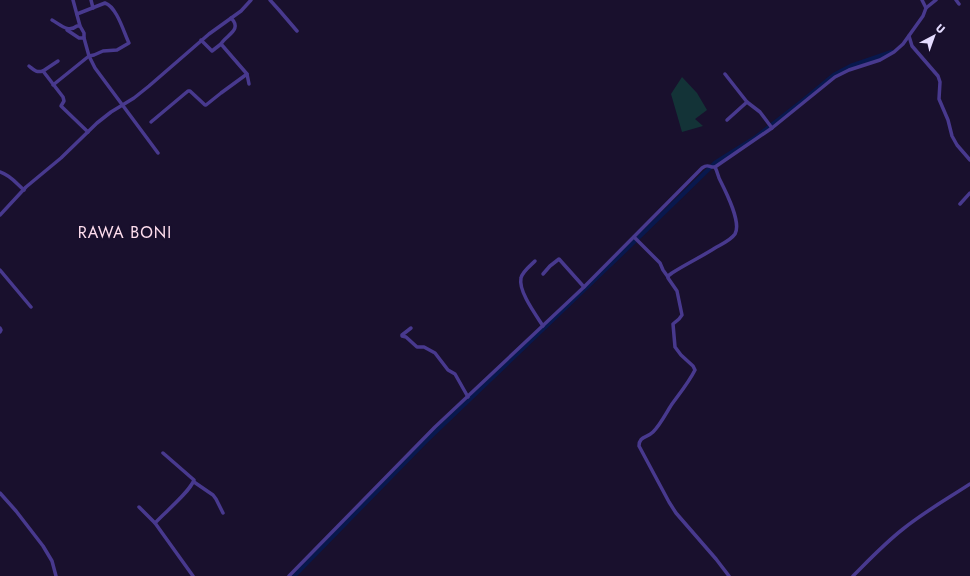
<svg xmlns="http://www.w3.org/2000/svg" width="970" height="576" font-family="Jost,sans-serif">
  <rect width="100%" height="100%" fill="#19102d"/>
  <!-- green -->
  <polygon fill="#133337" points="682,77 697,93 707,110 695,119 703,126 682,132 671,94"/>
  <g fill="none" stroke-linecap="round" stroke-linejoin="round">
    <!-- canal -->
    <polyline stroke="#08184d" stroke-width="4.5" points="294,576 425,442 638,238 715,163 755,138 804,100 834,75 851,66 892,52"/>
    <!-- minor -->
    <g stroke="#48398e" stroke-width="3.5">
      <polyline points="73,0 80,26 84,33 84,38 89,56 95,68 158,153"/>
      <polyline points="91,0 93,8"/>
      <polyline points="270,0 279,10 297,31"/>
      <polyline points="956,0 959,4"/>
      <polyline points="926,8 936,0"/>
      <path d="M231,18C243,30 226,35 221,44L247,74L249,84"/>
      <path d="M52,20C61,25 68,33 77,26H80"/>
      <polyline points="67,30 79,38 84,38"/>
      <polyline points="909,36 912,46 938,76 940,82 939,99 948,120 952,136 957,145 970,160"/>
      <polyline points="201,40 212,51 221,44"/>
      <path d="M29,66C34,70 36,73 43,71L63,97L64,101L61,106L88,132"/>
      <polyline points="43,71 58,61"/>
      <polyline points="725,74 747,102 760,112 772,128"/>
      <path d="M53,85L89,56L94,55L103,51L117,50L129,43C124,33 117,7 105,3L77,14"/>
      <polyline points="727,120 747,102"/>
      <polyline points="151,122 188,91 190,91 205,105 206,105 221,93 247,74"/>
      <path d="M715,167C717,171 718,175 719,178C725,190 742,222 735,234C731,240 722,244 715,248C701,257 686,264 672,273L668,276V278L677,291L682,315L679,319L673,324L675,347L681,355L693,366L695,370C689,382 680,393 672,404C666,413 661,424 653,432C647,438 639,436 639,446L669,502L676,513L716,559L729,576"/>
      <path d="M0,172C10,175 16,183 24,190"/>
      <polyline points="960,204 970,193"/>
      <polyline points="0,215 26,187 61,158 97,123 111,112 134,98 149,86 209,34 241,11 251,0"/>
      <polyline points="634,237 660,263 663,270 668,277"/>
      <path d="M535,261C530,266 522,272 521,278C518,291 536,315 543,326"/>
      <polyline points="0,270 31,307"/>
      <polyline points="543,274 550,266 559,259 584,287"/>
      <polyline points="0,328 1,330 0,332"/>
      <polyline points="411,328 402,335 402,336 406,337 417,347 424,347 435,353 448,370 455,374 468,397"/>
      <polyline points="194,482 213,495 216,499 223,513"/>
      <polyline points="0,493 16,511 43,546 52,561 56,576"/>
      <polyline points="139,507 155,523 193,576"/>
      <path d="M155,523C165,512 189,493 194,480L163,453"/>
      <path d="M289,576L435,427L584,287L702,168C709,163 709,168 715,167L772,128L835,77L849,70L880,60L894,52L903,44L923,16L926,8L922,0"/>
      <path d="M853,576C869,560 885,543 903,529C924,512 947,499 970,484"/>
    </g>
  </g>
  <g text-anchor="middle" stroke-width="4" stroke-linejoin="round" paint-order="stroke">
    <!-- quarter labels -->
    <g font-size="16" letter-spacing="1" fill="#ffdeee" stroke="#19102d">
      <text x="125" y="238">RAWA BONI</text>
    </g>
  </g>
  <!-- north arrow -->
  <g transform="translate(934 36) rotate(41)" stroke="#19102d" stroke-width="3" paint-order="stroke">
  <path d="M0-3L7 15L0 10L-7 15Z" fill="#e5dcff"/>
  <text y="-6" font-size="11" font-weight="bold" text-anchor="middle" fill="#e5dcff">U</text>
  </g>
</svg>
